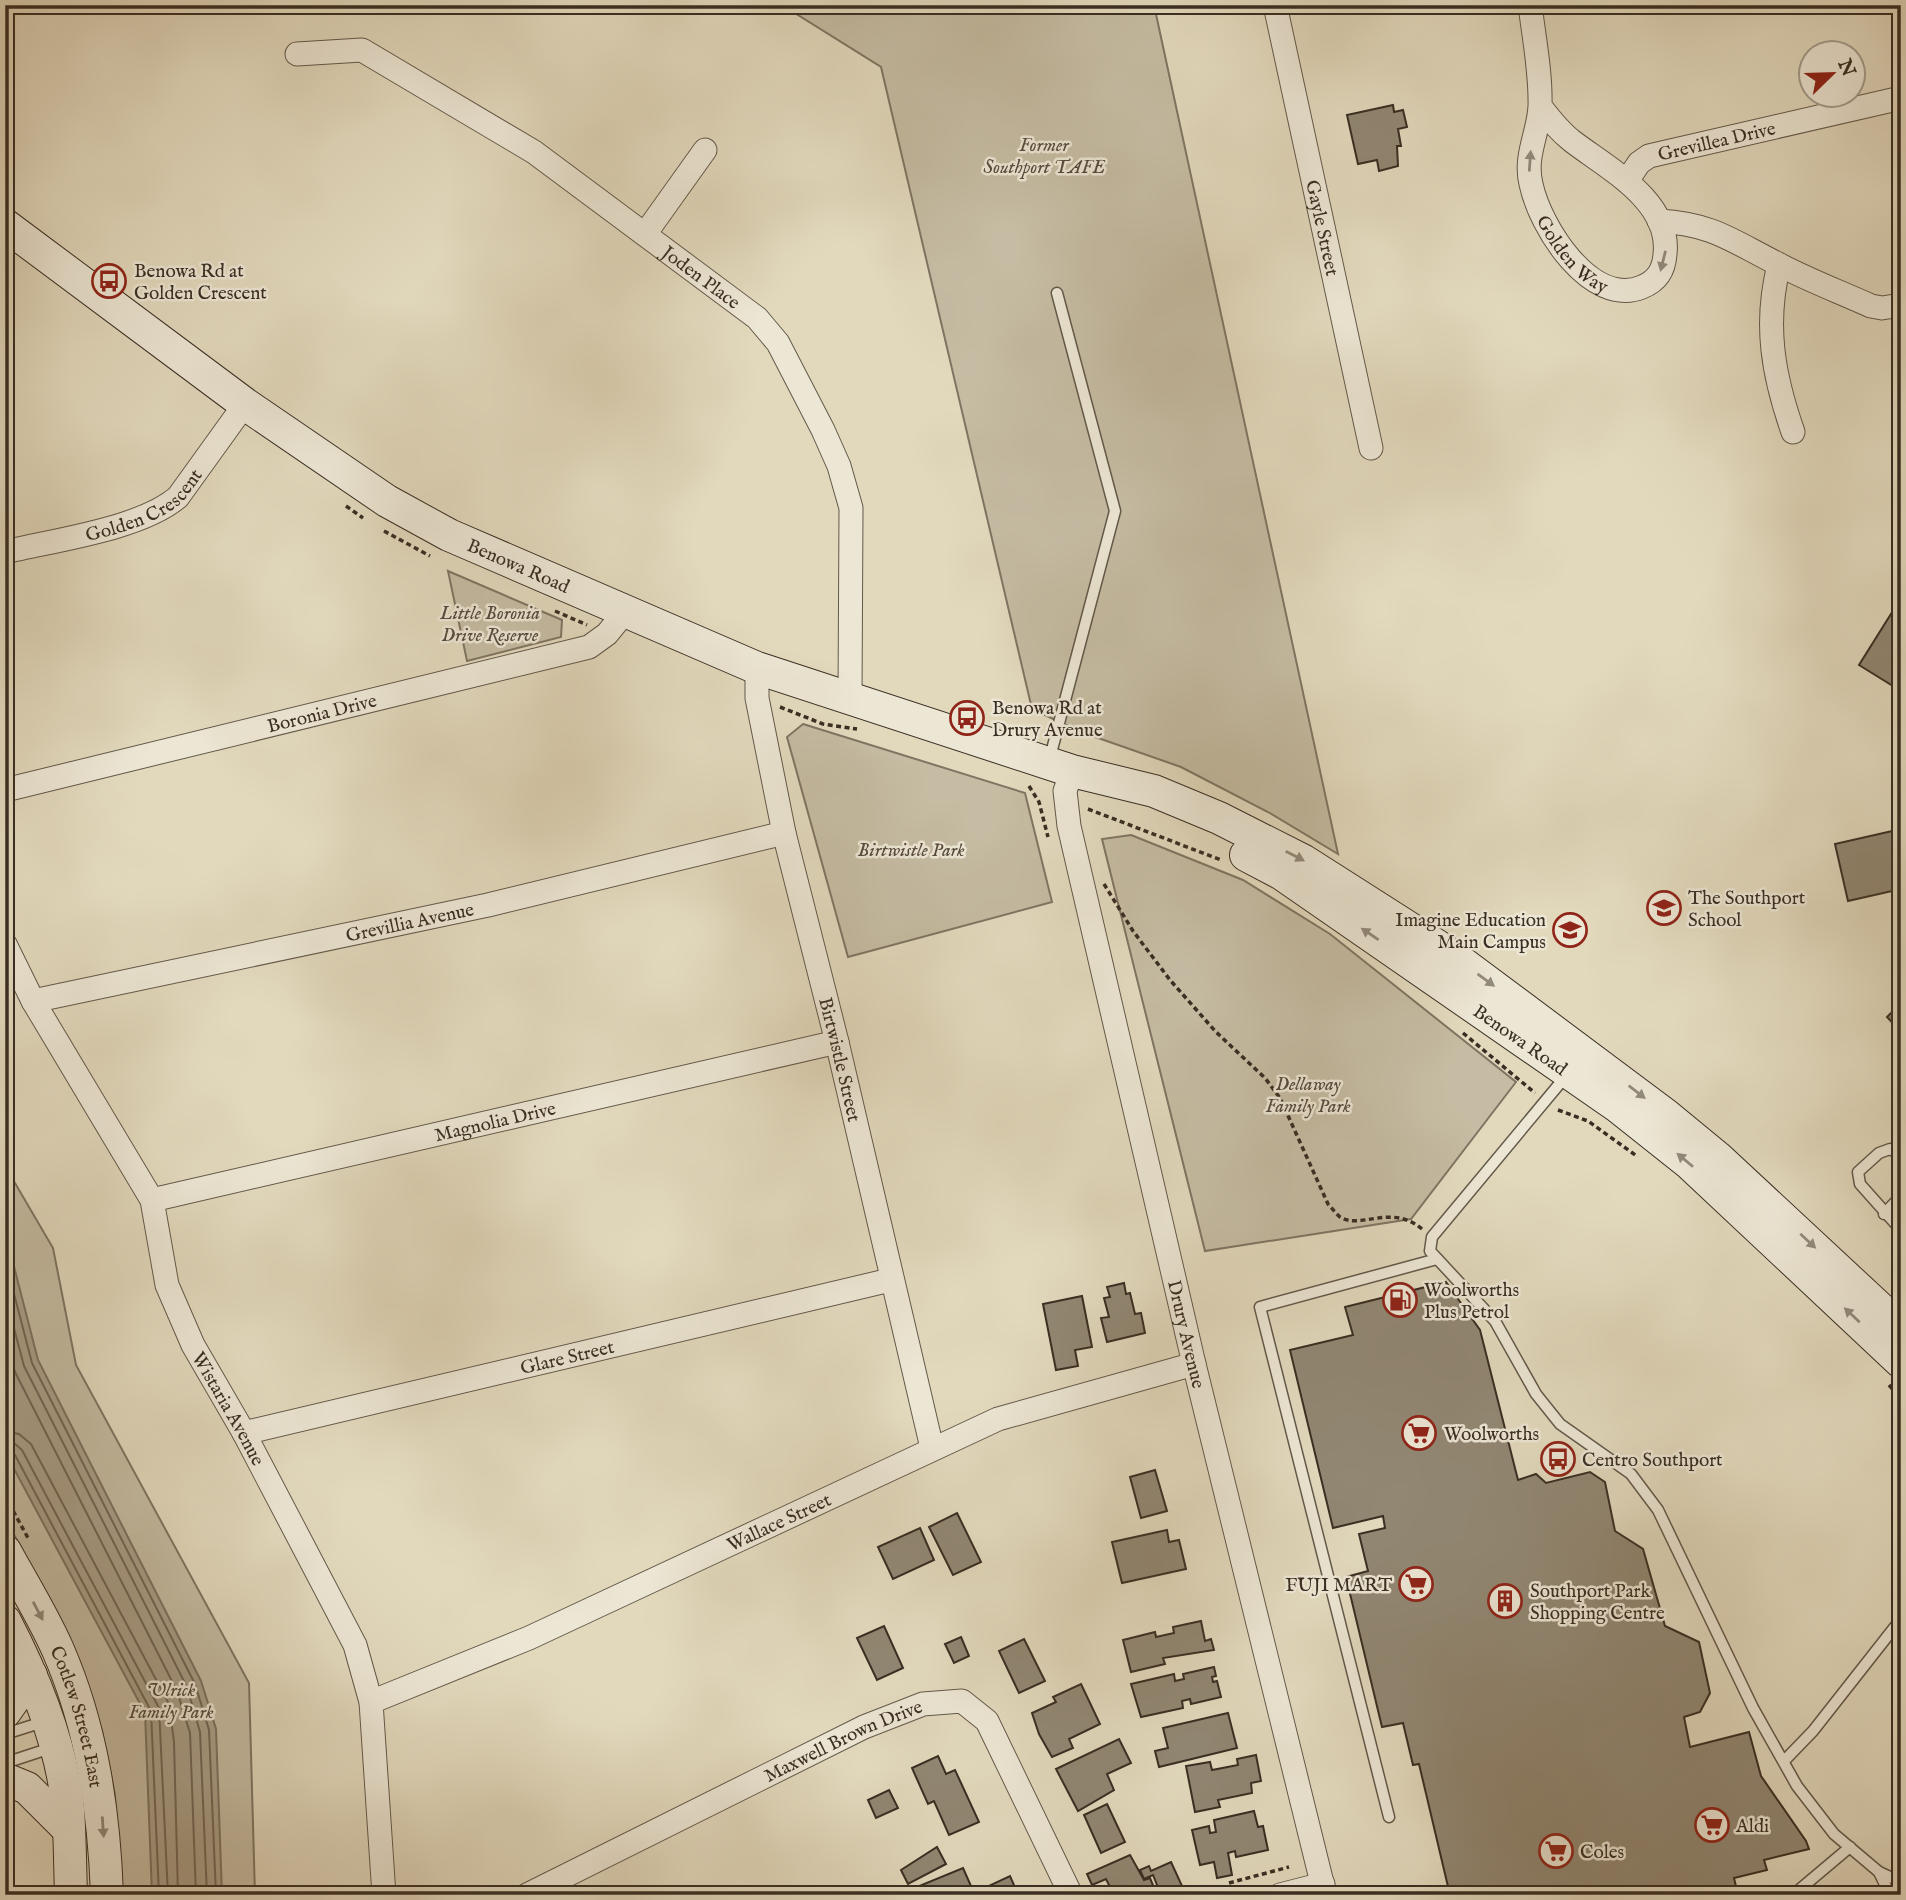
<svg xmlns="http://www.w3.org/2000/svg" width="1906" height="1900" font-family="'IM FELL English',serif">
  <rect width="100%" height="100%" fill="#e2d9bd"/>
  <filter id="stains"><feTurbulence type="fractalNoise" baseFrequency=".00286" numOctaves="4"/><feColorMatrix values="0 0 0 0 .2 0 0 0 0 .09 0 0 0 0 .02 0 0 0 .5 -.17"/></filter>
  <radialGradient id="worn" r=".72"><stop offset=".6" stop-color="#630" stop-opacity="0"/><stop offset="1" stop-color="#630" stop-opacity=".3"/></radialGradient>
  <!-- green -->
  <g fill="#c5bca3" stroke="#7f7563" stroke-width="2">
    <polygon points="782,5 1154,5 1338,854 1268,812 1181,767 1081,732 1032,709 881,67"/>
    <polygon points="448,571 562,620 561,637 467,661"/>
    <polygon points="803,724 1025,793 1052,902 848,957 787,737"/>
    <polygon points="1131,835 1243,880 1330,934 1516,1082 1411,1219 1205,1251 1102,839"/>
    <polygon points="5,1166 53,1248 76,1365 249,1683 255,1895 120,1895 115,1795 102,1731 76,1656 58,1616 5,1518"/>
  </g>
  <!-- water -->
  <polygon fill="#a99f89" stroke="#7c7260" stroke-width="2" points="5,1242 10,1251 38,1360 201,1681 216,1729 222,1895 152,1895 145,1713 5,1452"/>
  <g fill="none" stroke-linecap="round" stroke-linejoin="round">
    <!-- shore -->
    <g stroke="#716656" stroke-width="2">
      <polyline points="5,1259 32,1363 195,1684 209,1730 216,1895"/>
      <polyline points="5,1294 24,1366 187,1687 200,1732 207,1895"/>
      <polyline points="5,1336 15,1372 177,1691 190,1733 196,1895"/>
      <polyline points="5,1431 19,1434 31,1444 169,1704 174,1742 178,1895"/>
      <polyline points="5,1441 14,1443 22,1450 159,1708 168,1895"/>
      <polyline points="5,1450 15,1455 151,1711 159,1895"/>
    </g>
  </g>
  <!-- building -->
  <g fill="#918773" stroke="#392e23" stroke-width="2">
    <polygon points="1393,105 1394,112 1403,110 1407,127 1398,129 1401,146 1397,146 1398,166 1379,171 1377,160 1358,164 1347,115"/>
    <polygon points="1901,598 1901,691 1859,665"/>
    <polygon points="1901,829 1901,889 1848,901 1835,844"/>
    <polygon points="1901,1003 1901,1032 1887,1017"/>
    <polygon points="1446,1282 1480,1330 1518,1480 1536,1474 1546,1483 1590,1472 1605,1482 1615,1531 1643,1549 1665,1626 1699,1642 1710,1693 1700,1712 1684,1717 1690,1747 1749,1732 1761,1776 1806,1841 1809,1849 1764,1860 1767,1870 1734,1878 1738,1895 1450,1895 1419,1764 1413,1765 1403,1723 1382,1727 1346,1577 1368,1571 1359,1534 1385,1528 1383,1516 1333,1528 1290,1350 1353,1335 1345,1307"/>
    <polygon points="1124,1283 1126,1294 1130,1293 1135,1314 1141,1313 1145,1333 1107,1342 1101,1318 1109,1317 1104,1298 1110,1297 1107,1287"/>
    <polygon points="1082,1296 1092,1347 1075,1350 1078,1366 1056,1370 1043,1304"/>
    <polygon points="1155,1470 1167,1511 1141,1518 1130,1477"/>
    <polygon points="957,1513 981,1562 953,1575 929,1527"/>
    <polygon points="920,1528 934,1560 893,1579 878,1547"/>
    <polygon points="1167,1530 1169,1542 1179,1540 1186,1569 1122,1583 1112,1542"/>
    <polygon points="1201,1621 1205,1641 1211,1639 1214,1650 1163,1658 1165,1664 1131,1672 1123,1640 1155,1632 1156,1637 1174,1633 1173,1627"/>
    <polygon points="884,1626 903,1668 877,1680 857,1638"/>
    <polygon points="961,1637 969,1656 954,1663 945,1644"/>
    <polygon points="1024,1639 1045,1681 1019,1693 999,1651"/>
    <polygon points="1214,1667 1216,1676 1212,1677 1213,1682 1217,1681 1221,1697 1191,1704 1190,1699 1182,1701 1183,1708 1141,1717 1131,1684 1174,1674 1175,1681 1184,1679 1183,1674"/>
    <polygon points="1081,1684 1100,1724 1069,1739 1073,1748 1052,1757 1039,1734 1032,1713 1056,1702 1053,1697"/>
    <polygon points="1228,1713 1237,1748 1159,1767 1155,1751 1168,1748 1163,1728"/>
    <polygon points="1119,1739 1131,1763 1107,1774 1114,1790 1078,1811 1056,1769"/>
    <polygon points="1256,1755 1261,1781 1251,1783 1252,1793 1218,1800 1220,1807 1195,1812 1186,1766 1210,1762 1212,1770 1238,1765 1237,1759"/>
    <polygon points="938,1756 946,1774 955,1770 979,1822 949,1835 934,1801 928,1804 912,1768"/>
    <polygon points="889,1790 898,1808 876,1818 868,1800"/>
    <polygon points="1107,1804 1125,1842 1101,1853 1084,1815"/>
    <polygon points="1254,1811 1258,1827 1263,1826 1268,1850 1236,1857 1235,1851 1228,1853 1232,1875 1217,1878 1214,1862 1200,1865 1192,1830 1209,1826 1210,1833 1216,1832 1214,1820"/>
    <polygon points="937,1847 946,1864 908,1884 901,1870"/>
    <polygon points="1130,1855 1144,1880 1150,1878 1157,1895 1114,1895 1106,1879 1092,1885 1087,1874"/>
    <polygon points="1171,1862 1182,1886 1161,1895 1153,1875 1144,1879 1140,1870 1149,1866 1151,1871"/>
    <polygon points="963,1868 974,1893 1010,1876 1017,1892 1012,1895 908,1895 907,1891"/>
  </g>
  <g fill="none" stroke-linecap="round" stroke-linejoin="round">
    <!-- lane casing -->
    <g stroke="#63594a" stroke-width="13">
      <g id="lane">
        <polyline points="1049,761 1115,511 1057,293"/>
        <polyline points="1566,1076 1432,1237 1430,1251 1495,1321 1536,1394 1560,1424 1631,1474 1658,1510 1753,1708 1797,1786 1834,1834 1879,1872 1901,1882"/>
        <polyline points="1901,1155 1890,1149 1879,1153 1858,1172 1860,1184 1901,1230"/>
        <polyline points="1884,1214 1901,1196"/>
        <polyline points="5,1734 46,1721"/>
        <polyline points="1784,1761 1813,1731 1901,1619"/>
        <polyline points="5,1763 54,1747"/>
        <polyline points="1389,1817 1260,1307 1437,1259"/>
        <polyline points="1879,1872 1890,1895"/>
        <polyline points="1793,1895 1850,1847"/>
      </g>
    </g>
    <!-- street casing -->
    <g stroke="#63594a" stroke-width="25">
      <g id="street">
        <path id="s1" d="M1275,5L1371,448"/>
        <path id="s2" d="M1530,5C1534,38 1541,73 1540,106C1539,132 1524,156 1531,184C1540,227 1591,308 1642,287C1657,281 1664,270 1665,254C1671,201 1607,168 1572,141C1559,131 1550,119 1540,106"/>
        <path id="s3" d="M297,54L362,50L534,152L757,318L778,343L823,430L839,466L851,508L850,699"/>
        <path id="s4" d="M1627,181L1639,163L1649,156L1901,98"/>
        <path d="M1659,221C1713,224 1732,241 1778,264C1808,280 1840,292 1871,306L1882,308L1901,305"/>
        <polyline points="645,234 705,150"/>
        <path d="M1779,265C1764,324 1773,375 1793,432"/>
        <path id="s5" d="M5,552C54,540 141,529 178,497L245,404"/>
        <path id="s6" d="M757,668V698L784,833L837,1042L932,1448"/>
        <path id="s7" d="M1072,771L1065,791L1069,826L1194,1364L1325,1895"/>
        <path id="s8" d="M5,790L589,647L607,634L625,612"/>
        <path id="s9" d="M5,944L33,1001L152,1200L167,1285L193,1345L244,1433L355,1645L371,1702L384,1895"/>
        <path id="s10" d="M33,1001L488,905L784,833"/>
        <path id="s11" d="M152,1200L837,1042"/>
        <path id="s12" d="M244,1433L890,1280"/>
        <path id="s13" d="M371,1702L529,1638L998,1419L1194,1364"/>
        <path id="s14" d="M527,1895L864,1727L923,1704L962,1701L987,1721L1071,1895"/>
        <polyline points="1280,1895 1323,1884"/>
      </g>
    </g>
    <!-- secondary casing -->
    <g stroke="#392e23" stroke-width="34">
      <g id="secondary">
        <path id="s15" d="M5,225L245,404L387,501L449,535L757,668L1072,771L1154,791L1219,818L1304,861L1453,956L1666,1115L1717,1157L1901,1328"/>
        <path id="s16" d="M1246,855L1282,874L1617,1106L1690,1164L1901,1362"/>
        <path id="s17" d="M5,1551C23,1584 43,1616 58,1650C92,1728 104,1811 107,1895"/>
        <path d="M5,1621C34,1677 62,1746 68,1809C70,1837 70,1866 71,1895"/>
        <polyline points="5,1712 31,1675"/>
        <polyline points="5,1779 27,1788 68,1829"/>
      </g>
    </g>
    <!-- path -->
    <g stroke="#392e23" stroke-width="3.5" stroke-dasharray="5 3.5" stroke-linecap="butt">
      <polyline points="346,506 363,518"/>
      <polyline points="384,531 430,556"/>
      <polyline points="555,611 587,625"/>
      <polyline points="780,707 823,724 857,729"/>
      <polyline points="1029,786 1039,802 1048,837"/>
      <polyline points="1088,809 1221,860"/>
      <path d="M1104,884L1133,931L1170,980L1216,1032L1265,1078L1280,1098L1328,1204C1332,1208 1336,1214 1340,1217C1361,1230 1391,1203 1422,1229"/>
      <polyline points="1463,1033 1535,1093"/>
      <polyline points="1558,1110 1588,1121 1638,1157"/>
      <polyline points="1889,1385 1901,1399"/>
      <polyline points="5,1496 28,1538"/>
      <polyline points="1229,1883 1289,1867"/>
    </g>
    <!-- lane -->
    <use href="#lane" stroke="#ece6d4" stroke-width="10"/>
    <!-- street -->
    <use href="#street" stroke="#ece6d4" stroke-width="23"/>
    <!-- secondary -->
    <use href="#secondary" stroke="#ece6d4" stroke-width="32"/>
  </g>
  <!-- one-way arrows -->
  <defs><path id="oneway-solid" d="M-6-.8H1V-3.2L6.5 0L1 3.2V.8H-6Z" transform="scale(1.75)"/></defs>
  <g fill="#928a7c">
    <use href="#oneway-solid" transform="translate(1530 161) rotate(-86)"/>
    <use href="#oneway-solid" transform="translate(1663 261) rotate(104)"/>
    <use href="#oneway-solid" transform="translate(1295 856) rotate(27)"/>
    <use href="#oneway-solid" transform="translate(1370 934) rotate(-146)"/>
    <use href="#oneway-solid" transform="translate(1486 980) rotate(36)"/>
    <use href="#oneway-solid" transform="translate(1637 1092) rotate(38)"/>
    <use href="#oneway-solid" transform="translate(1685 1160) rotate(-140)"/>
    <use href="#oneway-solid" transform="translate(1808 1241) rotate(43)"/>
    <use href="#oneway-solid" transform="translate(1852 1315) rotate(-137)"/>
    <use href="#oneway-solid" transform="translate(38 1611) rotate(62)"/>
    <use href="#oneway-solid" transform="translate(103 1827) rotate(86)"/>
  </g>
  <!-- icons -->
  <defs>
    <g id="bus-ring" transform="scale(1.75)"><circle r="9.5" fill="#ece6d4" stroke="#8f2418" stroke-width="1.5"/><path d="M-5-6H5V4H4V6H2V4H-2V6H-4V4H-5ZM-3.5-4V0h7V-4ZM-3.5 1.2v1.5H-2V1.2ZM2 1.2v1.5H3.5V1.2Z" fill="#8f2418"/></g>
    <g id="school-ring" transform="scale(1.75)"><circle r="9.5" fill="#ece6d4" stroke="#8f2418" stroke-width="1.5"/><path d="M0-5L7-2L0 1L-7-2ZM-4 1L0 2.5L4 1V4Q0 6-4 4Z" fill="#8f2418"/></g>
    <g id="fuel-ring" transform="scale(1.75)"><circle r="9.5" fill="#ece6d4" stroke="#8f2418" stroke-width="1.5"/><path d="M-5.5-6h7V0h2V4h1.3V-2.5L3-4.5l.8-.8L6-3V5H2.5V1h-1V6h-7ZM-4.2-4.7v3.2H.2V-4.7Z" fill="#8f2418"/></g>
    <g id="supermarket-ring" transform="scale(1.75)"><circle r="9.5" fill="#ece6d4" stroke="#8f2418" stroke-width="1.5"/><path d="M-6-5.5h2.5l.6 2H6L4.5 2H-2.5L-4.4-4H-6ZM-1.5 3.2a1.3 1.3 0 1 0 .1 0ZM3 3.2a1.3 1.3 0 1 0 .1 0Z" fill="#8f2418"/></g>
    <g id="building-ring" transform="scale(1.75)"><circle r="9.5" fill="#ece6d4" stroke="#8f2418" stroke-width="1.5"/><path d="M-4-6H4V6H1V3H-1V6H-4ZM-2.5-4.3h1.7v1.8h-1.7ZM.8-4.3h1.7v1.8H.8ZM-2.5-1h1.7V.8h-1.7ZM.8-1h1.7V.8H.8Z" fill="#8f2418"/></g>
  </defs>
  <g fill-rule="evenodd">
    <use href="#bus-ring" x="109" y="281"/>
    <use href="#bus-ring" x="967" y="718"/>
    <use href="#school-ring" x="1664" y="908"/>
    <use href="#school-ring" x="1570" y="930"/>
    <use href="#fuel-ring" x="1400" y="1300"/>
    <use href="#supermarket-ring" x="1419" y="1433"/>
    <use href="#bus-ring" x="1558" y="1459"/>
    <use href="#supermarket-ring" x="1416" y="1584"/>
    <use href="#building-ring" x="1505" y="1601"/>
    <use href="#supermarket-ring" x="1712" y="1825"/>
    <use href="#supermarket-ring" x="1556" y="1851"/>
  </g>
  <g text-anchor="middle" stroke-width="5" stroke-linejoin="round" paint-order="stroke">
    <!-- street labels -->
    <g font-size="19" fill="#392e23" stroke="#ece6d4">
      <text dy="7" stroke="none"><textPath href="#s4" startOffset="103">Grevillea Drive</textPath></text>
      <text dy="7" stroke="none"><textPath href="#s1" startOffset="228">Gayle Street</textPath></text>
      <text dy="7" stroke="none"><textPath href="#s2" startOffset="264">Golden Way</textPath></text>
      <text dy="7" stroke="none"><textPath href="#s3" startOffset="474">Joden Place</textPath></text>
      <text dy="7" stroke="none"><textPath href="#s5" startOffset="149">Golden Crescent</textPath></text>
      <text dy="7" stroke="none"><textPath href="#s15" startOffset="618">Benowa Road</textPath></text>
      <text dy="7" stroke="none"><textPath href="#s8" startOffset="326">Boronia Drive</textPath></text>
      <text dy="7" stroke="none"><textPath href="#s10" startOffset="385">Grevillia Avenue</textPath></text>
      <text dy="7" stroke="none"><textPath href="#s16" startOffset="331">Benowa Road</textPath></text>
      <text dy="7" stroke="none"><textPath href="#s6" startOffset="401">Birtwistle Street</textPath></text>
      <text dy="7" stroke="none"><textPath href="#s11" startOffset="352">Magnolia Drive</textPath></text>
      <text dy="7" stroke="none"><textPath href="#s7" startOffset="578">Drury Avenue</textPath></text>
      <text dy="7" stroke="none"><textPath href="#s12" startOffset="332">Glare Street</textPath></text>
      <text dy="7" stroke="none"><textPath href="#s9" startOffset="520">Wistaria Avenue</textPath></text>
      <text dy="7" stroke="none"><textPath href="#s13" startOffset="446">Wallace Street</textPath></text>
      <text dy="7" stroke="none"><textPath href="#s17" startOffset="182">Cotlew Street East</textPath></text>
      <text dy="7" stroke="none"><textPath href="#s14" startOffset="352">Maxwell Brown Drive</textPath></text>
    </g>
    <!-- park labels -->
    <g font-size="19" font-style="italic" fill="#554a3d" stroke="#ece6d4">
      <text x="1044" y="151">Former<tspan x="1044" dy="22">Southport TAFE</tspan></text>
      <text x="490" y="619">Little Boronia<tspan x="490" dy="22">Drive Reserve</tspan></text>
      <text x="911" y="856">Birtwistle Park</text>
      <text x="1308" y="1090">Dellaway<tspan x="1308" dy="22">Family Park</tspan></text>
      <text x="171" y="1696">Ulrick<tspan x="171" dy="22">Family Park</tspan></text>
    </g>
    <!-- poi labels -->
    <g font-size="19" fill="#392e23" stroke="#ece6d4" text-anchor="start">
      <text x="134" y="277">Benowa Rd at<tspan x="134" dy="22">Golden Crescent</tspan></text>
      <text x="992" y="714">Benowa Rd at<tspan x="992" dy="22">Drury Avenue</tspan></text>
      <text x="1688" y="904">The Southport<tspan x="1688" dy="22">School</tspan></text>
      <text x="1546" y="926" text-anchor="end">Imagine Education<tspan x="1546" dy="22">Main Campus</tspan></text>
      <text x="1424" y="1296">Woolworths<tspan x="1424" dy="22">Plus Petrol</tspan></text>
      <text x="1444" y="1440">Woolworths</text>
      <text x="1582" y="1466">Centro Southport</text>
      <text x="1392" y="1591" text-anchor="end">FUJI MART</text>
      <text x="1530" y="1597">Southport Park<tspan x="1530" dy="22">Shopping Centre</tspan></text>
      <text x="1736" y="1832">Aldi</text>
      <text x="1580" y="1858">Coles</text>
    </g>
  </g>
  <!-- margin -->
  <rect width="1906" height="1900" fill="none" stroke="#e2d9bd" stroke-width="28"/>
  <rect x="7" y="7" width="1892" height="1886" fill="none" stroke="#392e23" stroke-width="3.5"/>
  <rect x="14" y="14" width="1878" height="1872" fill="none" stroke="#392e23" stroke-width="2"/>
  <!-- north arrow -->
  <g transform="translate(1832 74) rotate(67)"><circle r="33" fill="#ece6d4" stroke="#a49c8d" stroke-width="2"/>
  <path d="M0-5L12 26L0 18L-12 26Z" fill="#8f2418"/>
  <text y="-10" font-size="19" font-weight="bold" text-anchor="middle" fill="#392e23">N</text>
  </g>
  <rect width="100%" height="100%" filter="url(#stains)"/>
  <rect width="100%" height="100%" fill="url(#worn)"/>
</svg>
